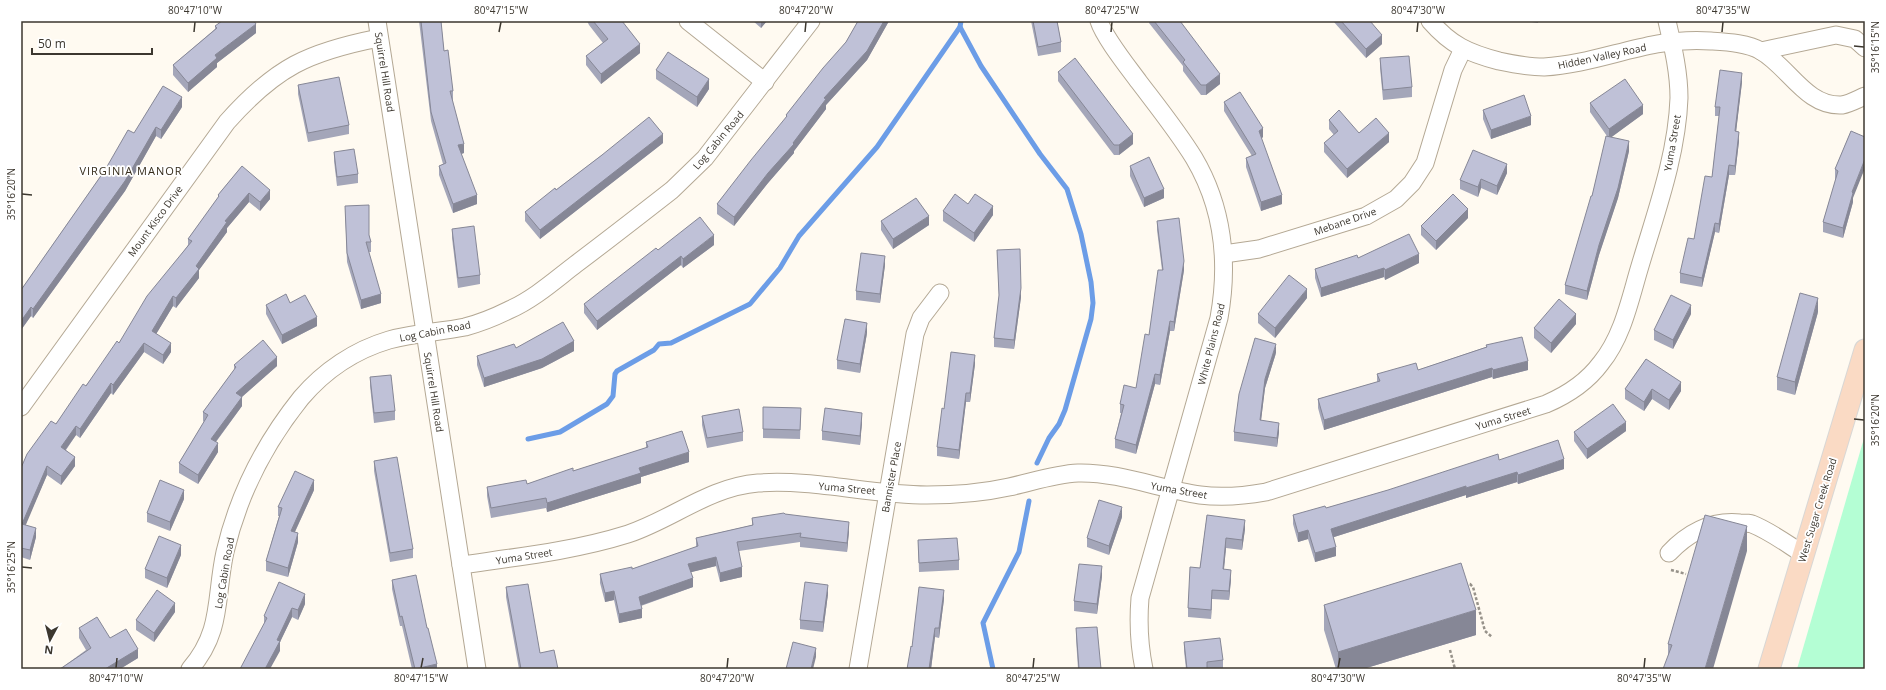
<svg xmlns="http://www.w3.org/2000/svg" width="1886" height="690" font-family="'Open Sans',sans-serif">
  <rect width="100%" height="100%" fill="#fffaf1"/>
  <!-- green -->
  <polygon fill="#b4fed4" points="1865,436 1865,669 1797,669 1862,445"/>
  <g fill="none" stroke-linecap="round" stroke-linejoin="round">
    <!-- stream -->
    <g stroke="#6c9de7" stroke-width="5">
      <polyline points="960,27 981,66 1040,154 1067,189 1081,234 1091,282 1093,303 1091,319 1065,410 1059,424 1049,438 1037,463"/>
      <polyline points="528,439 560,432 607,404 613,396 615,374 617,371 654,350 659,344 671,343 750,304 780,268 799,236 877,147 960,27 961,21"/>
      <polyline points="993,669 983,623 1019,552 1029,501"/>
    </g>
    <!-- minor casing -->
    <g stroke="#b4a894" stroke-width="19">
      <g id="minor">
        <polyline points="377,21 477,669"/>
        <polyline points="688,21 765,82"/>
        <path d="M1099,21C1104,37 1128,67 1139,82C1158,107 1178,132 1194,158C1223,207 1229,263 1219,318L1140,598C1138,623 1139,645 1144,669"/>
        <path d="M1430,21C1451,45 1468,53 1499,61C1513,64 1529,67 1544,67C1582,65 1619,51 1657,44C1674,41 1694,40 1711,41C1727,42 1748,43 1761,51C1789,67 1806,107 1842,105C1849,104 1858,99 1865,96"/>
        <polyline points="1761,51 1836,35 1855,39 1865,48"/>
        <polyline points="1224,254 1259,249 1366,216 1396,199 1412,183 1425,163 1453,70 1463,49"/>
        <path d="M21,407L227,122C276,67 308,52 379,38"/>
        <path d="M1669,553C1688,533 1711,520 1740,523C1744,523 1749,523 1752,524C1770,531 1787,544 1803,554"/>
        <path d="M461,565C517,557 574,551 628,534C673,519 709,487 758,483C815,479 871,495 927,495C955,495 982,493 1009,487C1032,482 1055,474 1078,473C1119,472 1160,489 1200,495C1223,498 1244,496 1266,492L1546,404C1567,395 1587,382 1601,363C1623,336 1630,299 1640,266C1656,212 1677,155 1679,98C1679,72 1673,47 1667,21"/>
        <path d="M190,669C223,631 215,597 225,552C238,496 265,443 301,398C324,371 355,350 389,340C414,333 440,332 465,327C480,323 495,317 509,310C534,299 555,280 576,264C608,240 640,215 672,190L705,158L811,21"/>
        <polyline points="858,669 915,334 921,318 940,293"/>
      </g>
    </g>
    <!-- major casing -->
    <g stroke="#d8d7d5" stroke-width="23">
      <polyline id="major" points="1769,669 1865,350"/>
    </g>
    <!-- path -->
    <g stroke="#97928a" stroke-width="2.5" stroke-dasharray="3 2" stroke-linecap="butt">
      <polyline points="1671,570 1686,574"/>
      <polyline points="1465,585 1470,584 1473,587 1485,631 1492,637"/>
      <polyline points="1450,650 1455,669"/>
    </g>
    <!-- minor -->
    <use href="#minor" stroke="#fff" stroke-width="17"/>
    <!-- major -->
    <use href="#major" stroke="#fadac4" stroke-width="21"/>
  </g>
  <!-- wall -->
  <g fill="#a4a6b9">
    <polygon points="419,21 441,21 444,51 453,91 453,100 452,100 464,153 461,154 477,204 453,213 439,175 439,166 443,164 431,121"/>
    <polygon points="587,21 622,21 640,53 601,84 586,65 586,56 603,43 589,25"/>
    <polygon points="753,21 767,21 761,28"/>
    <polygon points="858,21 889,21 867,60 826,105 826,109 794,151 794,153 768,183 734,226 717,214 717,204 786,118 786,115 846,42"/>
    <polygon points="1031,21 1057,21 1061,42 1061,52 1038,56"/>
    <polygon points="1149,21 1180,21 1220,84 1206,95 1201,95 1183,71 1183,66 1149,23"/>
    <polygon points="1333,21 1370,21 1382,44 1366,58"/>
    <polygon points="1525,21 1538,21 1538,23"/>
    <polygon points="215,26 256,33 217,63 217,67 188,92 173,75 173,65 215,29"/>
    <polygon points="1380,58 1412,87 1412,97 1383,100 1380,68"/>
    <polygon points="656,70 709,89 697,107 656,79"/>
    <polygon points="1058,72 1133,144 1119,155 1114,155 1058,81"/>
    <polygon points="1742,82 1736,131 1739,141 1735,175 1729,175 1719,233 1715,232 1702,287 1680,283 1680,273 1694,239 1712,177 1719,116 1715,116 1715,107"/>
    <polygon points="298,85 349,125 349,134 308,142 298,94"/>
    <polygon points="1224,102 1263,137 1261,139 1282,204 1261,211 1246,167 1246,158 1252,156 1224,111"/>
    <polygon points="1590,103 1643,114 1611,137 1629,151 1618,198 1599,255 1587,300 1565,294 1565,285 1592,196 1607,136 1590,112"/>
    <polygon points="182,107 161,139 156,136 125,191 33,318 31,316 21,330 21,290 105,170 134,133"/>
    <polygon points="1483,110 1531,125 1491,139 1483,119"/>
    <polygon points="1329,120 1359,133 1389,142 1347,178 1324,152 1324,143 1334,135 1329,129"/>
    <polygon points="1851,131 1853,202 1843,238 1823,232 1823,222 1836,179 1835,179 1835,169"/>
    <polygon points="663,143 540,239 525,221 525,212 556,190 602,155"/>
    <polygon points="334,152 358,174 358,183 337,186 334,161"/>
    <polygon points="242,166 270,199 260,211 249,202 227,228 227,232 199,270 199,278 176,308 173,306 156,334 171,352 163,364 144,352 113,395 111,393 80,438 76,435 66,450 75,466 61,485 47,475 25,525 36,537 30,560 21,557 21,468 119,343 188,245 188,239 218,198 218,195"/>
    <polygon points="1130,166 1164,198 1144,207 1130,176"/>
    <polygon points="1507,173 1497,195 1481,188 1478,197 1460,189 1460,180"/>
    <polygon points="968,204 993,215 974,242 943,221 943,211"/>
    <polygon points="345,206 369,235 371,242 371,252 369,252 381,303 361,309 347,262"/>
    <polygon points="1468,218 1436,250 1421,235 1421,226"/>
    <polygon points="881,221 929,225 893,249 881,230"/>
    <polygon points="1157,221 1184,270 1174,331 1170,331 1160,385 1155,384 1136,454 1115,448 1115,439 1121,413 1120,413 1120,404 1136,388 1149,335 1162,270 1157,230"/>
    <polygon points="452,229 480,275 480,284 458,288 452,238"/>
    <polygon points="714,245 683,268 681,265 597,330 584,313 584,304 658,250"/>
    <polygon points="997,250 1021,297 1014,349 994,347 994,338 999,297"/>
    <polygon points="1358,258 1419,263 1385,280 1384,277 1321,297 1315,278 1315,269"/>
    <polygon points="885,265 880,303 856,300 856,291"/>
    <polygon points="1307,298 1275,338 1258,323 1258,314"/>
    <polygon points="290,303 317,326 282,344 266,314 266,305"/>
    <polygon points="1818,312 1795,395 1777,390 1777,377"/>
    <polygon points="1691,314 1673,349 1654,340 1654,330"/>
    <polygon points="1576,324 1551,353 1534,338 1534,328"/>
    <polygon points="867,333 860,373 837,369 837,360"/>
    <polygon points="1486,345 1528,370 1493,379 1492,377 1324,430 1318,408 1318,399 1377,382 1377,374 1418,370 1486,347"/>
    <polygon points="516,348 574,351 542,368 484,387 477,365 477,356"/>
    <polygon points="1276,353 1265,388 1261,420 1279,432 1277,447 1234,441 1234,432"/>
    <polygon points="1646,359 1681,391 1669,410 1652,399 1644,411 1625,399 1625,389"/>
    <polygon points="975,364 970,402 966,402 959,459 937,456 937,447 944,409"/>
    <polygon points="234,365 277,366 242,397 242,406 216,442 218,452 198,484 179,473 179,463 204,422 203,421 203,412 234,370"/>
    <polygon points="370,377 395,411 395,420 374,423 370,386"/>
    <polygon points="763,407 801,408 800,439 763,438"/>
    <polygon points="702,416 743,432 743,441 707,448 702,425"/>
    <polygon points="862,422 860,445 822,440 822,431"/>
    <polygon points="1626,431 1587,459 1574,441 1574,432"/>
    <polygon points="646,442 689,462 641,477 641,483 547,512 546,508 491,518 487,496 487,487 527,484 573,471 646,448"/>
    <polygon points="1499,460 1564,469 1518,484 1517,482 1466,498 1466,495 1334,537 1336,556 1315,562 1308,539 1298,542 1293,524 1293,515 1326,508"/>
    <polygon points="374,461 413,549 413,558 390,562 374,471"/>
    <polygon points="314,490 295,532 298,542 288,577 266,571 266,561 279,516 278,516 278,507"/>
    <polygon points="184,499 170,531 147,522 147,513"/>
    <polygon points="785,514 849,531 847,552 800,547 800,542 739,551 742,577 720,582 716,566 691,572 693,587 641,606 642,618 619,623 614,600 605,602 600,583 600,574 632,569 696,547 696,538 752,525 752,518"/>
    <polygon points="1207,515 1245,529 1242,550 1226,548 1224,569 1231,579 1229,600 1212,599 1211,619 1188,617 1188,608 1200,568"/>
    <polygon points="1122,517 1109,555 1087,547 1087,538"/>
    <polygon points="918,540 959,560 959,570 919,572"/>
    <polygon points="1747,551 1668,657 1668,644"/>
    <polygon points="181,555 167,588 145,578 145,569"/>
    <polygon points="1102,576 1097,614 1074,611 1074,601"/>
    <polygon points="392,580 427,628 437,669 412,669 402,626 400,626 392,589"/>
    <polygon points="506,587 540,653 558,669 519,669 506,597"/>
    <polygon points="828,594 823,632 800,629 800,620"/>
    <polygon points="944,599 939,638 935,637 931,669 907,669 912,647"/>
    <polygon points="305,604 298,620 292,617 280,642 280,651 264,625 264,616"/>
    <polygon points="1324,605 1476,635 1363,669 1336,669 1324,630"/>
    <polygon points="175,612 154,642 136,630 136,620"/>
    <polygon points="79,628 110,638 138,658 120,669 60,669 86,650 79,638"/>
    <polygon points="1076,628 1101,669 1078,669 1076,638"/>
    <polygon points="1184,642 1223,660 1223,669 1186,669 1184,651"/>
  </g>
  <!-- shaded-wall -->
  <g fill="#868796">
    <polygon points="761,21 767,21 761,28"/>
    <polygon points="884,21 889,21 867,60 826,105 826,109 794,151 794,153 768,183 734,226 734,217 768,173 824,98"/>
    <polygon points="256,24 256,33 217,63 217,67 188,92 188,83 215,55"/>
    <polygon points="1382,35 1382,44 1366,58 1366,49"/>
    <polygon points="640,44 640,53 601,84 601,74"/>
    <polygon points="1742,73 1742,82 1735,141 1735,131"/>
    <polygon points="1220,74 1220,84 1206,95 1206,85"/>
    <polygon points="709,79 709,89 697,107 697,97"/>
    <polygon points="182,97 182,107 161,139 161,130"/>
    <polygon points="1643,105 1643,114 1609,139 1609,129"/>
    <polygon points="1531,116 1531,125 1491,139 1491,130"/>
    <polygon points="156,127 156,136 125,191 33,318 33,309"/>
    <polygon points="1263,128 1263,137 1259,140 1259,131"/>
    <polygon points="1739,132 1739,141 1735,175 1735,166"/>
    <polygon points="1389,133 1389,142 1347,178 1347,169"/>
    <polygon points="663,134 663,143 540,239 540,230"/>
    <polygon points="1133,134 1133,144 1119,155 1119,145"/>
    <polygon points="1629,141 1629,151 1618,198 1599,255 1587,300 1587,291 1599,245"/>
    <polygon points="464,144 464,153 458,155 458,145"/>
    <polygon points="1865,159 1865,168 1853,198 1853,202 1843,238 1843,228 1852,192"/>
    <polygon points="1507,164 1507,173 1497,195 1497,186"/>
    <polygon points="1729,165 1729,175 1719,233 1719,224"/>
    <polygon points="1481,179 1481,188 1478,197 1478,187"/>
    <polygon points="1164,189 1164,198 1144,207 1144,198"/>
    <polygon points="270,190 270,199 260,211 260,202"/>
    <polygon points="249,193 249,202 227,228 227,232 199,270 199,278 176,308 176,298 196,266 225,221"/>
    <polygon points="477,195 477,204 453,213 453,204"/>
    <polygon points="1282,195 1282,204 1261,211 1261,202"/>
    <polygon points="993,206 993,215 974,242 974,233"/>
    <polygon points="1468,209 1468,218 1436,250 1436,241"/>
    <polygon points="929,216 929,225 893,249 893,239"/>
    <polygon points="1715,223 1715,232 1702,287 1702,278"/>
    <polygon points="714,235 714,245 683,268 683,259"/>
    <polygon points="1419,254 1419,263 1385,280 1385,270"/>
    <polygon points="681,256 681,265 597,330 597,321"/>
    <polygon points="885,256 885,265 880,303 880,294"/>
    <polygon points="1184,261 1184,270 1174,331 1174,322"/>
    <polygon points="1384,268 1384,277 1321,297 1321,288"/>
    <polygon points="1021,288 1021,297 1014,349 1014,340"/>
    <polygon points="1307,289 1307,298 1275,338 1275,328"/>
    <polygon points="381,294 381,303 361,309 361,300"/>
    <polygon points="173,296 173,306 152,341 152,331"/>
    <polygon points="1818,298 1818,312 1795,395 1795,382"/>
    <polygon points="1691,305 1691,314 1673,349 1673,340"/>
    <polygon points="31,307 31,316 21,330 21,321"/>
    <polygon points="1576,314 1576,324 1551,353 1551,343"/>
    <polygon points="317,317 317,326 282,344 282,335"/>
    <polygon points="1170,321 1170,331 1160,385 1160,375"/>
    <polygon points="867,323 867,333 860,373 860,364"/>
    <polygon points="574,341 574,351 542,368 484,387 484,378"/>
    <polygon points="144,343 144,352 113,395 113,385"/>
    <polygon points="171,343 171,352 163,364 163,355"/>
    <polygon points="1276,344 1276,353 1265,388 1260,429 1260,420 1265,379"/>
    <polygon points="975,355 975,364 970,402 970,393"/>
    <polygon points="277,357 277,366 236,402 236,393"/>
    <polygon points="1528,361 1528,370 1493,379 1493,370"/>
    <polygon points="1492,368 1492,377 1324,430 1324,420"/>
    <polygon points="1155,374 1155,384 1136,454 1136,445"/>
    <polygon points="1681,382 1681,391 1669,410 1669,400"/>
    <polygon points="111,383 111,393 80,438 80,429"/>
    <polygon points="1652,389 1652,399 1644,411 1644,402"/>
    <polygon points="966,393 966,402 959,459 959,450"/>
    <polygon points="242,397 242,406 211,448 211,439"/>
    <polygon points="862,413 862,422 860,445 860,436"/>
    <polygon points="1626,422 1626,431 1587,459 1587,449"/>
    <polygon points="1279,423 1279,432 1277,447 1277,438"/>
    <polygon points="76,426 76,435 61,456 61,447"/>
    <polygon points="218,443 218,452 198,484 198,475"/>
    <polygon points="689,452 689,462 641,477 641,483 547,512 547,503 639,468"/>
    <polygon points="75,457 75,466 61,485 61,476"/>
    <polygon points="1564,459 1564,469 1518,484 1518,475"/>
    <polygon points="47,466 47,475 22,534 22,524"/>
    <polygon points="1517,472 1517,482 1466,498 1466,488"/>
    <polygon points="314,480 314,490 291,540 291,531"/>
    <polygon points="1466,486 1466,495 1331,538 1331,529"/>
    <polygon points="184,490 184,499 170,531 170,522"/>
    <polygon points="1122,507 1122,517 1109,555 1109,546"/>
    <polygon points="1245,520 1245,529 1242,550 1242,540"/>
    <polygon points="849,522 849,531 847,552 847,543"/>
    <polygon points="1747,526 1747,551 1713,669 1705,669"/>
    <polygon points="36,528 36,537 30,560 30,550"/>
    <polygon points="1308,530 1308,539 1298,542 1298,533"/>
    <polygon points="298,533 298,542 288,577 288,568"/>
    <polygon points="1226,538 1226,548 1223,578 1223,569"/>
    <polygon points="181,545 181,555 167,588 167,578"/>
    <polygon points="1336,547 1336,556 1315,562 1315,553"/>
    <polygon points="716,557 716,566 688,573 688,564"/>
    <polygon points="1102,566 1102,576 1097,614 1097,604"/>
    <polygon points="742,567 742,577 720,582 720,573"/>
    <polygon points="1231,570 1231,579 1229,600 1229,591"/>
    <polygon points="693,578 693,587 639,606 639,597"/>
    <polygon points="828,585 828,594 823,632 823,622"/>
    <polygon points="944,590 944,599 939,638 939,628"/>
    <polygon points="1212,590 1212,599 1211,619 1211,610"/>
    <polygon points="614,591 614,600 605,602 605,593"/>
    <polygon points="305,594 305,604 298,620 298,610"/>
    <polygon points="175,603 175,612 154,642 154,633"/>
    <polygon points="292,608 292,617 280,642 280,651 270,669 265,669 277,640"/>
    <polygon points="642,609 642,618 619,623 619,614"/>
    <polygon points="1476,610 1476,635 1363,669 1338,669 1338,652"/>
    <polygon points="935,628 935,637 931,669 929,669"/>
    <polygon points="816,648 816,657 813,669 811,669"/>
    <polygon points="138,649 138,658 120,669 105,669"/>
    <polygon points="437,664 437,669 415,669"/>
  </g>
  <!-- building -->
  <g fill="#bfc1d7" stroke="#868796">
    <polygon points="222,21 254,21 256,24 215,55 217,58 188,83 173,65 217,28 215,26"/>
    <polygon points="421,21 441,21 444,51 448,50 453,91 450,91 464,144 458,145 477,195 453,204 439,166 446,163 431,112"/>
    <polygon points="593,21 622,21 640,44 601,74 586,56 608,39"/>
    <polygon points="858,21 884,21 867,51 824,98 826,99 793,143 794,144 768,173 734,217 717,204 751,160 787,116 786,115 823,68 846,42"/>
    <polygon points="1033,21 1057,21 1061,42 1038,47"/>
    <polygon points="1154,21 1180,21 1220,74 1206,85 1201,85 1183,62 1185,60"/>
    <polygon points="1341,21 1370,21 1382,35 1366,49"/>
    <polygon points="668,52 709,79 697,97 656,70"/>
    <polygon points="1409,56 1412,87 1383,90 1380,58"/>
    <polygon points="1075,58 1133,134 1119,145 1114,145 1058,72"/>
    <polygon points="1720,70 1742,73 1735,131 1739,132 1735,166 1729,165 1719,224 1715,223 1702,278 1680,273 1688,238 1694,239 1705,176 1712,177 1720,107 1715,107"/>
    <polygon points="339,77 349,125 308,133 298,85"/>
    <polygon points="1625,79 1643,105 1609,129 1590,103"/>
    <polygon points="163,86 182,97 161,130 156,127 125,181 33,309 31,307 21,321 21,290 105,170 128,130 134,133"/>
    <polygon points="1240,92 1263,128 1259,131 1282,195 1261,202 1246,158 1256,154 1224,102"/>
    <polygon points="1524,95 1531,116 1491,130 1483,110"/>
    <polygon points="1339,110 1359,133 1376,118 1389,133 1347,169 1324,143 1338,131 1329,120"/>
    <polygon points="649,117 663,134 540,230 525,212 555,188 556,190 602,155"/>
    <polygon points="1851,131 1865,137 1865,159 1852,192 1853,193 1843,228 1823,222 1838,171 1835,169"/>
    <polygon points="1606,136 1629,141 1618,188 1599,245 1587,291 1565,285 1591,196 1592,196"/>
    <polygon points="354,149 358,174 337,177 334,152"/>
    <polygon points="1473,150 1507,164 1497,186 1481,179 1478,187 1460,180"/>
    <polygon points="1149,157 1164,189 1144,198 1130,166"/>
    <polygon points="242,166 270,190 260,202 249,193 225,221 227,222 196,266 199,269 176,298 173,296 152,331 171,343 163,355 144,343 113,385 111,383 80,429 76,426 61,447 75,457 61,476 47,466 22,524 36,528 30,550 21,548 21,468 27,454 51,421 56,424 83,384 86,386 117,341 119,343 147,296 192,241 188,239 219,196 218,195"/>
    <polygon points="955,194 968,204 975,194 993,206 974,233 943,211"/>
    <polygon points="1453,194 1468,209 1436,241 1421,226"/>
    <polygon points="916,198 929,216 893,239 881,221"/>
    <polygon points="369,205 369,235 371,242 366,242 381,294 361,300 347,253 345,206"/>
    <polygon points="700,217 714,235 683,259 681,256 597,321 584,304 656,248 658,250"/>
    <polygon points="1179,218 1184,261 1174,322 1170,321 1160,375 1155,374 1136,445 1115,439 1124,405 1120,404 1124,385 1136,388 1145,334 1149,335 1158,270 1163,270 1157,221"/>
    <polygon points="474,226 480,275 458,278 452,229"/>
    <polygon points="1409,234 1419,254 1385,270 1384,268 1321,288 1315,269 1357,255 1358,258"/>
    <polygon points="1020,249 1021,288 1014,340 994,338 999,295 997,250"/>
    <polygon points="861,253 885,256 880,294 856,291"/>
    <polygon points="1289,275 1307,289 1275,328 1258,314"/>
    <polygon points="1800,293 1818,298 1795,382 1777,377"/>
    <polygon points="286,294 290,303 305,295 317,317 282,335 266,305"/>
    <polygon points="1671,295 1691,305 1673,340 1654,330"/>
    <polygon points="1559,299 1576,314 1551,343 1534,328"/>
    <polygon points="845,319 867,323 860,364 837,360"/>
    <polygon points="563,322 574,341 542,359 484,378 477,356 514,344 516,348"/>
    <polygon points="1522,337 1528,361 1493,370 1492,368 1324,420 1318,399 1380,381 1377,374 1416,363 1418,370 1487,347 1486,345"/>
    <polygon points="1255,338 1276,344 1265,379 1260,420 1279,423 1277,438 1234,432 1239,394"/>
    <polygon points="263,340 277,357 236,393 242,397 211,439 218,443 198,475 179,463 208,415 203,412 236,367 234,365"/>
    <polygon points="951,352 975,355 970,393 966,393 959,450 937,447 942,408 944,409"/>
    <polygon points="1646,359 1681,382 1669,400 1652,389 1644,402 1625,389"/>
    <polygon points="391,375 395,411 374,413 370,377"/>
    <polygon points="1613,404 1626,422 1587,449 1574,432"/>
    <polygon points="763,407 801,408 800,430 763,429"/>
    <polygon points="825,408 862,413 860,436 822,431"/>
    <polygon points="739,409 743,432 707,438 702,416"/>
    <polygon points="682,431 689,452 639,468 641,473 547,503 546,498 491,508 487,487 526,480 527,484 573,468 573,471 648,447 646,442"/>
    <polygon points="1558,440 1564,459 1518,475 1517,472 1466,488 1466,486 1331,529 1336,547 1315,553 1308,530 1298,533 1293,515 1325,506 1326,508 1388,490 1498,454 1499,460"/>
    <polygon points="397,457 413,549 390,553 374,461"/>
    <polygon points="295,471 314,480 291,531 298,533 288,568 266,561 282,508 278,507"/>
    <polygon points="160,480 184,490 170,522 147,513"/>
    <polygon points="1099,500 1122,507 1109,546 1087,538"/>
    <polygon points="784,513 785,514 849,522 847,543 800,537 801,533 737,542 742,567 720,573 716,557 688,564 693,578 639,597 642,609 619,614 614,591 605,593 600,574 632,567 632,569 698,546 696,538 753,525 752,518"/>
    <polygon points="1207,515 1245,520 1242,540 1226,538 1223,569 1231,570 1229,591 1212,590 1211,610 1188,608 1190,567 1200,568"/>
    <polygon points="1705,515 1747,526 1705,669 1663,669 1672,645 1668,644"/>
    <polygon points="159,536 181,545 167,578 145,569"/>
    <polygon points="957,538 959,560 919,563 918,540"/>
    <polygon points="1461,563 1476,610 1338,652 1324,605"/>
    <polygon points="1079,564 1102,566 1097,604 1074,601"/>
    <polygon points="416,575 427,628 428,628 437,664 415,669 402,616 400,617 392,580"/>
    <polygon points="279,582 305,594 298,610 292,608 277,640 280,641 265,669 240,669 267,618 264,616"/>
    <polygon points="805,582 828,585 823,622 800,620"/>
    <polygon points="528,584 540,653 554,650 558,669 521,669 506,587"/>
    <polygon points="919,587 944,590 939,628 935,628 929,669 907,669 911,646 912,647"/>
    <polygon points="157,590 175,603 154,633 136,620"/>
    <polygon points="97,617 110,638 126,629 138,649 105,669 104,669 103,668 102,669 60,669 91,648 79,628"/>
    <polygon points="1097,627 1101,669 1079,669 1076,628"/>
    <polygon points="1220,638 1223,660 1207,662 1207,669 1187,669 1184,642"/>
    <polygon points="793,642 816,648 811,669 786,669"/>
  </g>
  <!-- ticks -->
  <path fill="none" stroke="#3c372f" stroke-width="1.5" d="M194,32L195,22M499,32L501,22M805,32L806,22M1111,32L1112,22M1417,32L1418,22M1722,32L1723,22M1854,46L1864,47M22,194L32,195M1854,419L1864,420M22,567L32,568M116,668L117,658M421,668L423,658M727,668L728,658M1033,668L1034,658M1338,668L1340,658M1644,668L1645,658"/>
  <g text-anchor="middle" stroke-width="3.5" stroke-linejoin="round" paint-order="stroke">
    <!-- street labels -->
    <g font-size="10" fill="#3c372f" stroke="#fff">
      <text transform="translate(1602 56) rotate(-12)" y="4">Hidden Valley Road</text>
      <text transform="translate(385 72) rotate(81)" y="4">Squirrel Hill Road</text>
      <text transform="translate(718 140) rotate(-50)" y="4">Log Cabin Road</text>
      <text transform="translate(1672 143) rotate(-80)" y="4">Yuma Street</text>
      <text transform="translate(155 221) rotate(-54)" y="4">Mount Kisco Drive</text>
      <text transform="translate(1345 221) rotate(-19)" y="4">Mebane Drive</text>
      <text transform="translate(435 331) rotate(-11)" y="4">Log Cabin Road</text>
      <text transform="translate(1211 344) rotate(-76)" y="4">White Plains Road</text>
      <text transform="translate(434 392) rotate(81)" y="4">Squirrel Hill Road</text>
      <text transform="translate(1503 418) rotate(-17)" y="4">Yuma Street</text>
      <text transform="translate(891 477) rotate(-80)" y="4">Bannister Place</text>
      <text transform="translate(847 488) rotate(5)" y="4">Yuma Street</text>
      <text transform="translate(1179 490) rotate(10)" y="4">Yuma Street</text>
      <text transform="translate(1817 510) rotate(-73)" y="4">West Sugar Creek Road</text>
      <text transform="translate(524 556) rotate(-9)" y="4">Yuma Street</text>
      <text transform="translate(224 573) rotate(-80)" y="4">Log Cabin Road</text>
    </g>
    <!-- neighbourhood labels -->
    <g font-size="11" letter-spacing="1" fill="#362c1b" stroke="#fff">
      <text x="131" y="175">VIRGINIA MANOR</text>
    </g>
  </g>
  <!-- border -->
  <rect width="1886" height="690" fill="none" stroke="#ffffff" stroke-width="44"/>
  <!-- north arrow -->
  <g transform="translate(50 640) rotate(187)" stroke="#ffffff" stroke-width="3" paint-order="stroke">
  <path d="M0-3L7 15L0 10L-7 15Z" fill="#3c372f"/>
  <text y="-6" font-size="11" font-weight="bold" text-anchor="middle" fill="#3c372f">N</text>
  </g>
  <!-- scale -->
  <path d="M32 48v6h120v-6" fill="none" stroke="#3c372f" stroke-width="2"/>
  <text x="38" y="48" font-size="12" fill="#3c372f" stroke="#ffffff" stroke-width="3" paint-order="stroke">50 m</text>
  <rect x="22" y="22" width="1842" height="646" fill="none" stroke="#3c372f" stroke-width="1.5"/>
  <g font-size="10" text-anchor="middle" fill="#3c372f">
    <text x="195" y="14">80°47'10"W</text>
    <text x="501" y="14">80°47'15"W</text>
    <text x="806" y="14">80°47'20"W</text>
    <text x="1112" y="14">80°47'25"W</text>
    <text x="1418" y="14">80°47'30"W</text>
    <text x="1723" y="14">80°47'35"W</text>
    <text transform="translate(1875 47) rotate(-90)" y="4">35°16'15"N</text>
    <text transform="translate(11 194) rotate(-90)" y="4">35°16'20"N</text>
    <text transform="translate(1875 420) rotate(-90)" y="4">35°16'20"N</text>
    <text transform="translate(11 567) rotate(-90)" y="4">35°16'25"N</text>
    <text x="116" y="682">80°47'10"W</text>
    <text x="421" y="682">80°47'15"W</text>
    <text x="727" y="682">80°47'20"W</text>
    <text x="1033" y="682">80°47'25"W</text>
    <text x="1338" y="682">80°47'30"W</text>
    <text x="1644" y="682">80°47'35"W</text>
  </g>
</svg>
